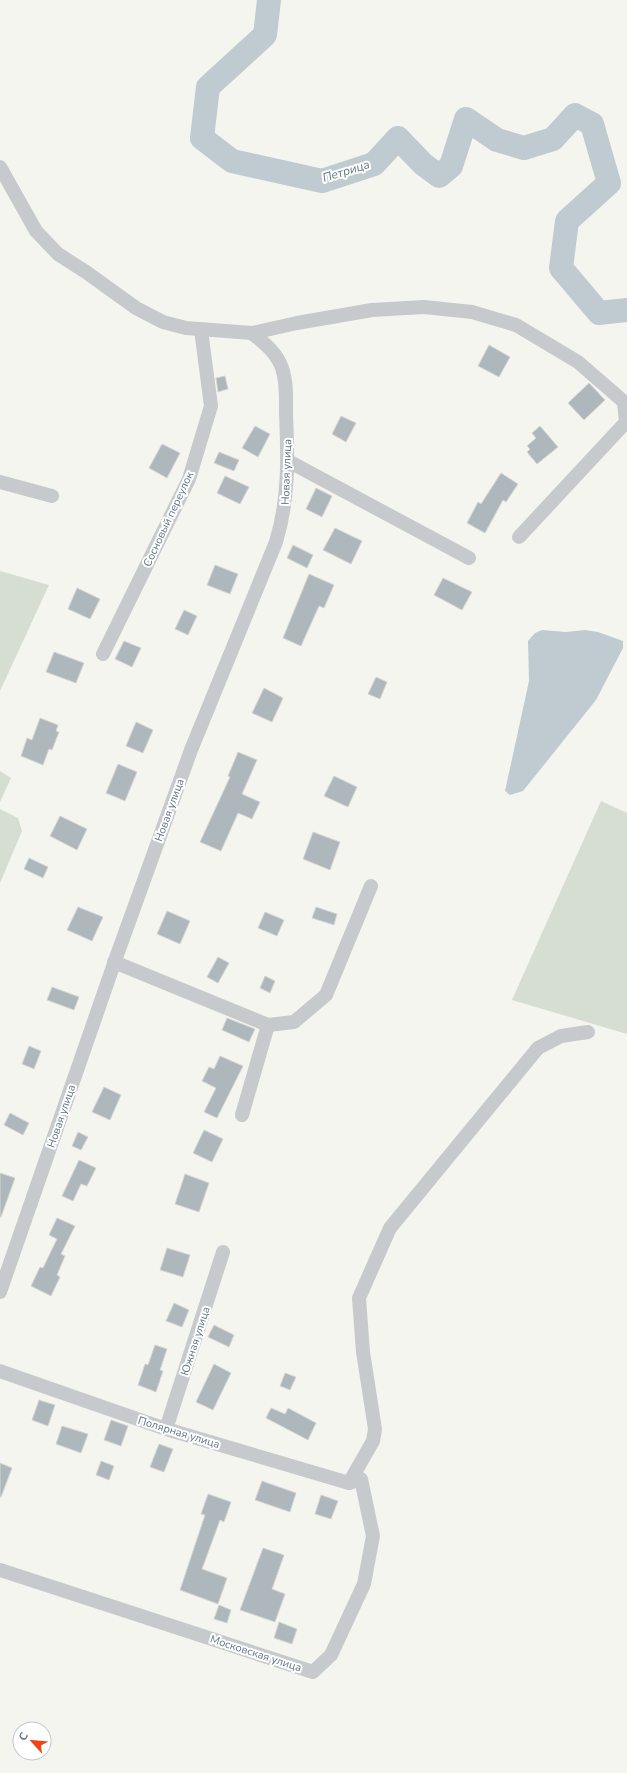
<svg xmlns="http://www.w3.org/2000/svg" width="627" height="1773" font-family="'Nunito Sans',sans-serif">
  <rect width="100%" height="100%" fill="#f5f5f0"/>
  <!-- green -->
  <g fill="#d6ddd1">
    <polygon points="0,571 49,585 0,691"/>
    <polygon points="0,771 11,778 0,802"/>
    <polygon points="601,801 627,813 627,1034 512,1000"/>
    <polygon points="0,809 18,818 22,831 0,883"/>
  </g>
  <!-- water -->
  <polygon fill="#bfcbd0" points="542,630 566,632 585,630 598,632 623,641 623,648 596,700 523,791 510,795 505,791 529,681 528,641 535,633"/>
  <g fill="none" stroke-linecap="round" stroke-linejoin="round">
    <!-- river -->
    <polyline stroke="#bfcbd0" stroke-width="24" points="269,0 265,35 208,87 202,138 232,161 322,181 374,164 398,138 423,164 439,176 451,166 466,119 497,140 524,148 553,139 575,115 592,124 609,183 567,221 561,268 599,313 627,310"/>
  </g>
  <!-- building -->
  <g fill="#aeb7bb" stroke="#d6d6d3">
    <polygon points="489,345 510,357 499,377 478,366"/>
    <polygon points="225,376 228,389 218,392 216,378"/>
    <polygon points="589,383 605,400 584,420 568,403"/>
    <polygon points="341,416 356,423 346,442 332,434"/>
    <polygon points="255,426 270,434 258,457 242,448"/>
    <polygon points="540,426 558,447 537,464 527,452 530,449 527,446 536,438 532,433"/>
    <polygon points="162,444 180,453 167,478 149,468"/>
    <polygon points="219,452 239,460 234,471 214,463"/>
    <polygon points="501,473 518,484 506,502 503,500 485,533 467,523 478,502 481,504"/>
    <polygon points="225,476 249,487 240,504 217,493"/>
    <polygon points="316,488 332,496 322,517 306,509"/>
    <polygon points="335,528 362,541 351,564 323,550"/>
    <polygon points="293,545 313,555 307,568 287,558"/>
    <polygon points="215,565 238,574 230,594 207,585"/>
    <polygon points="309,574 334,585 324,608 319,606 301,646 283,638"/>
    <polygon points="443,578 472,592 462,610 434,595"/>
    <polygon points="77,588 100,599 90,619 68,609"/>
    <polygon points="184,610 197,616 188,635 175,629"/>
    <polygon points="124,641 141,648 132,667 115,659"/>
    <polygon points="54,652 84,663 76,683 46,672"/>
    <polygon points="376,677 387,682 380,699 368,694"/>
    <polygon points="264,688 283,698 272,722 252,713"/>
    <polygon points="40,718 58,725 56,731 59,732 52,750 49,749 43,765 21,756 27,738 32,740"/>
    <polygon points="136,722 153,730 143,753 126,746"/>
    <polygon points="238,752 257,760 242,794 260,802 252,819 238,813 221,851 200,842 230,777 228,776"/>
    <polygon points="118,764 137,772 125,801 106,793"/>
    <polygon points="334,776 357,787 348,807 324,796"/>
    <polygon points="60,816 87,829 77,850 50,836"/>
    <polygon points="313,832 340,842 330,870 303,859"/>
    <polygon points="29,858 48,867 43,878 24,869"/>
    <polygon points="78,907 103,917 92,941 67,930"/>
    <polygon points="316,907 337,914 334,925 312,918"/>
    <polygon points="167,911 190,921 180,944 157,934"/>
    <polygon points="265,912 284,920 277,936 258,928"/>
    <polygon points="218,957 229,963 218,983 207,977"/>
    <polygon points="265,976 275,981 270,993 260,988"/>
    <polygon points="52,987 79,997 74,1010 47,1000"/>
    <polygon points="227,1018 255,1029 249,1042 222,1030"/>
    <polygon points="29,1046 41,1051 34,1069 22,1064"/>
    <polygon points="220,1056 243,1066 217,1118 204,1112 216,1088 202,1081 209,1067 214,1069"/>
    <polygon points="104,1087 121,1095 110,1120 92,1112"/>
    <polygon points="10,1113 29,1123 23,1135 4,1125"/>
    <polygon points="204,1130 223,1139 212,1162 193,1153"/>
    <polygon points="78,1132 88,1137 81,1150 72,1146"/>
    <polygon points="79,1160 96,1168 87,1186 81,1184 73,1201 62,1196"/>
    <polygon points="0,1173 15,1178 1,1217 0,1217"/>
    <polygon points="185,1174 209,1183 199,1212 175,1204"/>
    <polygon points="57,1218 75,1226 61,1254 65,1256 57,1275 60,1277 51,1296 31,1286 40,1267 43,1268 57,1239 49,1235"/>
    <polygon points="167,1248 190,1255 183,1277 160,1270"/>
    <polygon points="174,1303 189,1310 182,1327 166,1321"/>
    <polygon points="214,1325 234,1335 229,1347 208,1337"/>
    <polygon points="155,1345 167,1349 160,1370 163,1371 156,1392 138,1385 145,1364 148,1365"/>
    <polygon points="214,1364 231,1373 213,1410 196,1402"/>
    <polygon points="285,1373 296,1377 290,1390 280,1386"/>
    <polygon points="39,1400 55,1405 48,1426 32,1420"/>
    <polygon points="271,1408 285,1414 288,1408 316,1423 308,1440 266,1418"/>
    <polygon points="111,1420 128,1426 121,1446 104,1440"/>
    <polygon points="62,1426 88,1434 81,1453 56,1444"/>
    <polygon points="159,1444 173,1449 164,1472 150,1467"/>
    <polygon points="101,1461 114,1466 109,1480 96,1475"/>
    <polygon points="0,1463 12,1468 1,1497 0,1497"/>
    <polygon points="262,1481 296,1493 290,1512 255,1500"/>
    <polygon points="208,1494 231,1502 224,1522 220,1520 202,1569 227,1578 218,1604 180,1590 205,1515 201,1514"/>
    <polygon points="321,1495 338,1501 331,1519 315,1514"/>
    <polygon points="263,1548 284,1555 272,1589 285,1594 275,1622 240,1610"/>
    <polygon points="219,1605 231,1610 227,1623 214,1619"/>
    <polygon points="279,1622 297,1629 292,1644 274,1638"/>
  </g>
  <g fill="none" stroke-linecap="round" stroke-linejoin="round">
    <!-- minor -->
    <g stroke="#c7cacd" stroke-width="14">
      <polyline points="0,167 36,231 58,254 86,272 136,308 163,322 186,328 252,333 297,323 372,310 424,307 472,312 516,325 578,362 624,402 627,402"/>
      <polyline points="288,461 469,558"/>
      <polyline points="0,482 52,496"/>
      <polyline points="519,537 626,422 624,402"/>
      <polyline points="103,654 189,479 211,406 201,330"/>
      <polyline points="114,962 268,1025 294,1022 326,995 371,886"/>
      <polyline points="242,1115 268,1025"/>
      <path d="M0,1292L117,955L191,750L276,542C289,499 288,458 286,414C286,399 287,382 282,368C277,353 264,343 252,333"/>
      <polyline points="0,1371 166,1429 349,1483 361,1479 373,1536 364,1584 331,1655 313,1672 0,1570"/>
      <polyline points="166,1429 223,1252"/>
      <polyline points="349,1483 373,1441 375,1429 363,1352 359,1298 390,1228 538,1048 561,1036 588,1032"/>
    </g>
  </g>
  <g text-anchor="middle" stroke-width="4" stroke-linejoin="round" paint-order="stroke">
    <!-- street labels -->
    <g font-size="11" fill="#617584" stroke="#fff">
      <text transform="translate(286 472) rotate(-88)" y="4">Новая улица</text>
      <text transform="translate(168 519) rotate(-65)" y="4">Сосновый переулок</text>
      <text transform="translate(169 810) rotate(-70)" y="4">Новая улица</text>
      <text transform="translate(61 1116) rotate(-71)" y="4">Новая улица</text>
      <text transform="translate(195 1341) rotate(-72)" y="4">Южная улица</text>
      <text transform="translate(179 1432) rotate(17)" y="4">Полярная улица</text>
      <text transform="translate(256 1653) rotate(18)" y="4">Московская улица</text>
    </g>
    <!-- water labels -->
    <g font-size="12" font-style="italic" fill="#5c7882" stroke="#fff">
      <text transform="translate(346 171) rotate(-17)" y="4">Петрица</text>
    </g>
  </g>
  <!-- north arrow -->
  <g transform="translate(32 1741) rotate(297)"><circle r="19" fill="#ffffff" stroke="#c0c8ce"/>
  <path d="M0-3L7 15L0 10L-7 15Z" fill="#f24413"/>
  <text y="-6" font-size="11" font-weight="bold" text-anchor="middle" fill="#617584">С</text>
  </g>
</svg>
